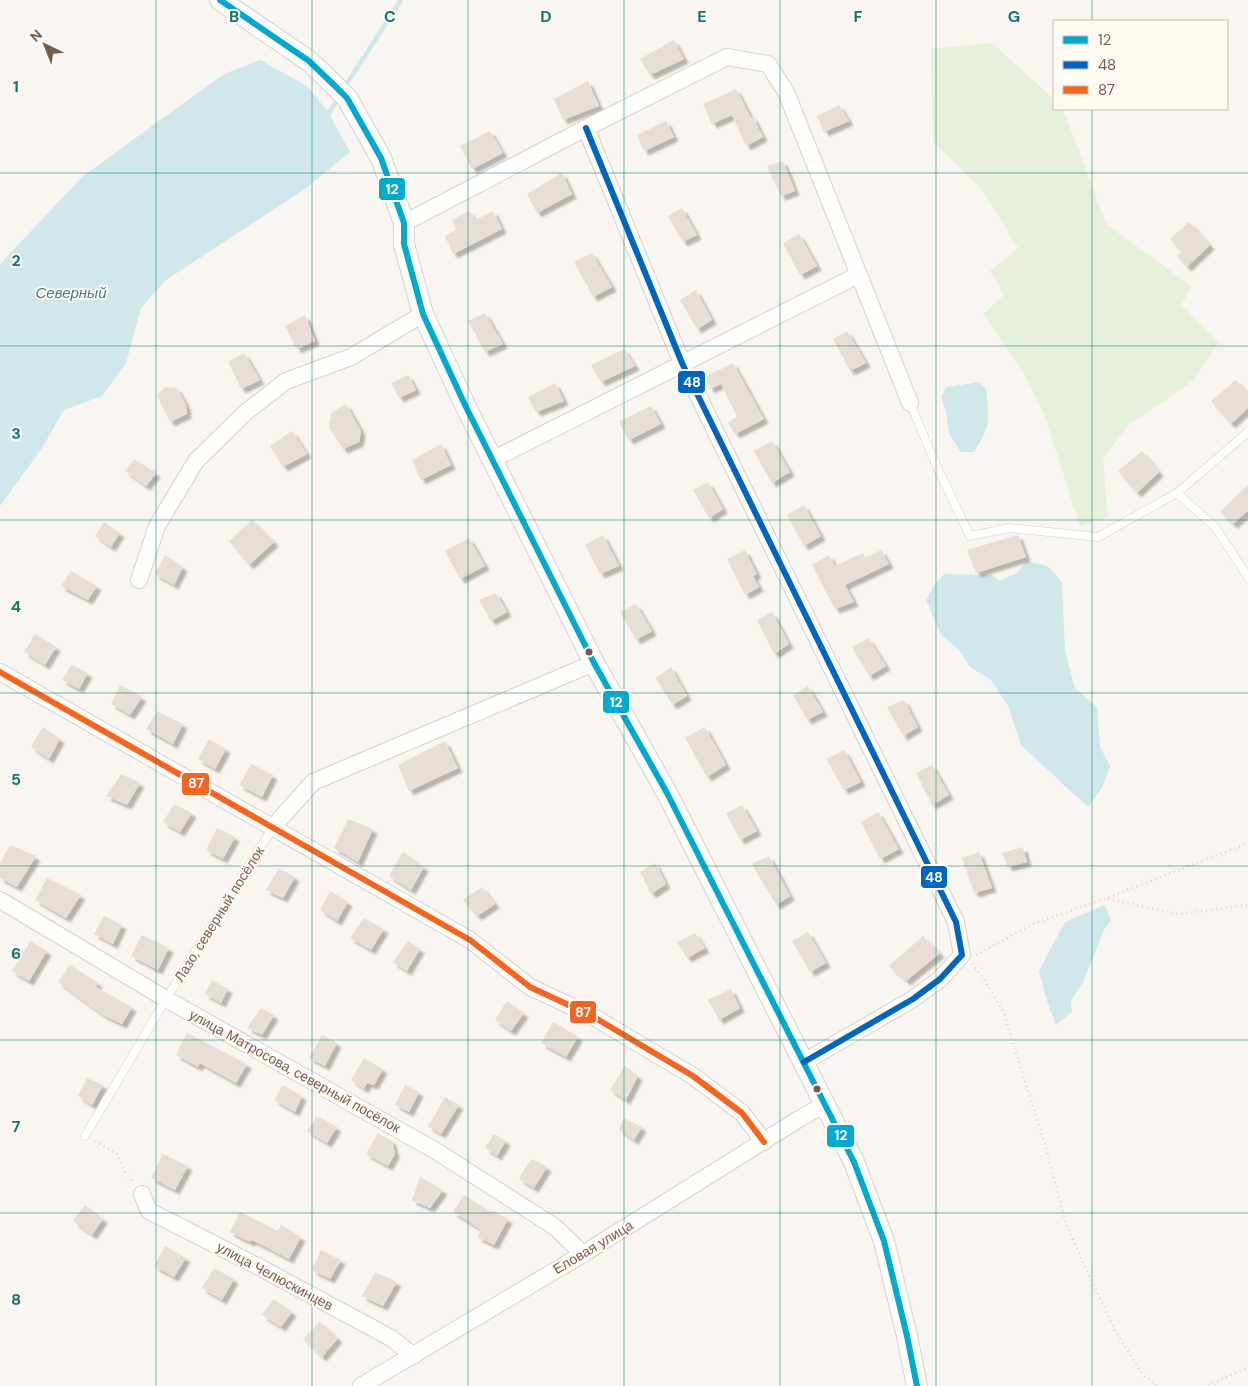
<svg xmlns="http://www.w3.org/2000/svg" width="1248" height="1386" font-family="'DM Sans',sans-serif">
  <defs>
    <filter id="shadow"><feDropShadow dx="4.5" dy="4.5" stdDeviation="1" flood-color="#0004"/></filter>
  </defs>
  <rect width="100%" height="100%" fill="#f9f5f0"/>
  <!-- green -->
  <polygon fill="#e7f0db" points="992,43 1054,99 1054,109 1063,109 1106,224 1191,286 1181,306 1219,342 1193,381 1128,425 1103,460 1108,517 1080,526 1044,414 1022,370 983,314 1004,295 990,271 1018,248 981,188 933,142 931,49"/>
  <!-- water -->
  <g fill="#d0e8ea">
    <polygon points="260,60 307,86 329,113 350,152 305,189 166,280 141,308 126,363 102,396 64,410 42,448 0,506 0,264 83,176 224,74"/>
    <path d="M979,382L986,388C989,419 992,424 974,452H961L949,434L946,411L941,397L947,387Z"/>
    <polygon points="1026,561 1047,566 1062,582 1065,651 1075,688 1097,707 1100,747 1110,766 1102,788 1088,807 1021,745 1008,706 991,680 970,667 959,650 941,635 926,600 933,587 944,574 992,575 1000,581 1018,572"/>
    <polygon points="1105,905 1111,921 1105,928 1083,982 1071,1001 1072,1012 1056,1025 1046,998 1039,971 1065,922"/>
  </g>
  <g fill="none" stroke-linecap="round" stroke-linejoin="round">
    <!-- stream -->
    <g stroke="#d0e8ea" stroke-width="4.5">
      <polyline points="344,88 401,0"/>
      <polyline points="329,113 339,97"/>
    </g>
  </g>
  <!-- building -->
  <g fill="#e6ded7" filter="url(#shadow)">
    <polygon points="674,40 684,59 650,75 640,59"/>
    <polygon points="588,81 599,106 563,120 554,99"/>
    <polygon points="736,89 751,118 753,117 763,137 746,146 732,115 712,124 703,104"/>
    <polygon points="839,105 849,121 824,132 817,116"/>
    <polygon points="666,121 674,137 644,151 637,135"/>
    <polygon points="490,131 503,153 472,169 460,146"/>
    <polygon points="783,161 795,191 781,196 767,166"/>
    <polygon points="562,173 572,194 537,213 527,194"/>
    <polygon points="682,208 697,235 683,242 668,216"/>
    <polygon points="469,211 475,220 493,211 502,229 453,254 445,236 456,230 452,220"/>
    <polygon points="1189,222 1210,245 1187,267 1177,256 1182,252 1170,239"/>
    <polygon points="799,234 817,266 800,275 783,243"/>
    <polygon points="592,253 612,287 593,297 574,262"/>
    <polygon points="696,290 712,320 697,329 680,300"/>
    <polygon points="485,313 503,344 485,352 468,321"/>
    <polygon points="305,315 315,341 297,349 285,326"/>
    <polygon points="847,331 866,363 850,371 833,339"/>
    <polygon points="624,349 635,366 601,382 591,365"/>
    <polygon points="244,353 260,380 241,389 228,362"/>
    <polygon points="733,363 764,419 735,434 728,422 737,417 721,384 710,389 705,377"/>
    <polygon points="408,375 416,390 399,398 391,383"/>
    <polygon points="1236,380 1248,394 1248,408 1231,424 1211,401"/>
    <polygon points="555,383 564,401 536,412 528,397"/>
    <polygon points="165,387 177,388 186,405 187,414 170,422 157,395"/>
    <polygon points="346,404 361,431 359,442 343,449 329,427 331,413"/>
    <polygon points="651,406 661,424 629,440 619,422"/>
    <polygon points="292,431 307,454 283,467 270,446"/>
    <polygon points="772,441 790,472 772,483 754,451"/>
    <polygon points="441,444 451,465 421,480 412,460"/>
    <polygon points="1142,451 1159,472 1137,493 1118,471"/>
    <polygon points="134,459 156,473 146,486 125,471"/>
    <polygon points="708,482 723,509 709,518 693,490"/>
    <polygon points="1248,485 1248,511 1233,524 1220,512"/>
    <polygon points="804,505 821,536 804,546 787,515"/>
    <polygon points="252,520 274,542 249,565 229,541"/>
    <polygon points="104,522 120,533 111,547 95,536"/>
    <polygon points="603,535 619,566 600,574 585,545"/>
    <polygon points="1018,535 1026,557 976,573 967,550"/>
    <polygon points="469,538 485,566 460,579 445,551"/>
    <polygon points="745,550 757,574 753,576 759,587 745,595 727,559"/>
    <polygon points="881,550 889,564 845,585 854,602 835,609 812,565 829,555 835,566 863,553 865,558"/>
    <polygon points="165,555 183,567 174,585 155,574"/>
    <polygon points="71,571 97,586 88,600 61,586"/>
    <polygon points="496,593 507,612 491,621 479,600"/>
    <polygon points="636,604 652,631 636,640 620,612"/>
    <polygon points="772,612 789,644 774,654 757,620"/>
    <polygon points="35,634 56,647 45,665 24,652"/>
    <polygon points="868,638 886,666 869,676 852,647"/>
    <polygon points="71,665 88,673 79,689 62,680"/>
    <polygon points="671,667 687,696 672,705 656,678"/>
    <polygon points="120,685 142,697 130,715 111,704"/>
    <polygon points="808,686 823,712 807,720 793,695"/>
    <polygon points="904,700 918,727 903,736 887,707"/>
    <polygon points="157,711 183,724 173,744 146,729"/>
    <polygon points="43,727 60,739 49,759 31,747"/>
    <polygon points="705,727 726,765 707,777 685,738"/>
    <polygon points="209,739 226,749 215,769 198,759"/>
    <polygon points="445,741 458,768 409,791 398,765"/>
    <polygon points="844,750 861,782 844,790 826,759"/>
    <polygon points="251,764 273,775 262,797 239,785"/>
    <polygon points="932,765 949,795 932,805 916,773"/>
    <polygon points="121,774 140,783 127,805 106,796"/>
    <polygon points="174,804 192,813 180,832 163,822"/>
    <polygon points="742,805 757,831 740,840 726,813"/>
    <polygon points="878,812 899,849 880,859 861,822"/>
    <polygon points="348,819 373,829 358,862 334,848"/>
    <polygon points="217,828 235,837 223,859 206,850"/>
    <polygon points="10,845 36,856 17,887 0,878 0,863"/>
    <polygon points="1023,847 1027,862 1008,867 1002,853"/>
    <polygon points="403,852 424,867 411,890 389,876"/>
    <polygon points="979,852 992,888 974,893 962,858"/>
    <polygon points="769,856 790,896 776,905 752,864"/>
    <polygon points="655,863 666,884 651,894 640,872"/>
    <polygon points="279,868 295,877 283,898 266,890"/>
    <polygon points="47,878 81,895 66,918 35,900"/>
    <polygon points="482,887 495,904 477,916 463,900"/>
    <polygon points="330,891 348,902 337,921 320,910"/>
    <polygon points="104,916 122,925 113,944 94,934"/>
    <polygon points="364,918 384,929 371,950 350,938"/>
    <polygon points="808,932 826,963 810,972 792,941"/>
    <polygon points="695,933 705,948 687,958 677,942"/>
    <polygon points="142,935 169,948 158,970 131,956"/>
    <polygon points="923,936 940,953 906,981 889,966"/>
    <polygon points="30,941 47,951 29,981 12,971"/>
    <polygon points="408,941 420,949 407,971 393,962"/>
    <polygon points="70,965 98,983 96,987 132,1007 122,1024 103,1015 58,982"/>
    <polygon points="212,980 228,989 221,1003 205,994"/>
    <polygon points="731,989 740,1008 719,1020 708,1000"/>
    <polygon points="507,1001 524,1013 511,1031 495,1020"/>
    <polygon points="261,1008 274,1015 262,1035 247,1028"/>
    <polygon points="553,1022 578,1037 566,1057 541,1043"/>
    <polygon points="187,1033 247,1064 236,1083 200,1063 198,1067 176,1055"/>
    <polygon points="322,1035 337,1043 325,1066 309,1058"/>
    <polygon points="364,1058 383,1069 374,1085 367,1083 364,1089 351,1080"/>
    <polygon points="625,1066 638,1076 626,1100 610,1090"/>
    <polygon points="87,1078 103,1085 92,1105 78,1096"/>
    <polygon points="283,1085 302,1096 295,1112 274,1100"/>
    <polygon points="405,1085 419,1092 409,1112 395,1105"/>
    <polygon points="445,1097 459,1105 441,1134 428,1126"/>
    <polygon points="317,1116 337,1127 327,1143 307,1131"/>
    <polygon points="624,1118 642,1127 634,1140 619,1130"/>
    <polygon points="378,1133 392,1141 395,1154 388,1166 366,1154"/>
    <polygon points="494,1134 506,1141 497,1156 485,1148"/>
    <polygon points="163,1154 188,1166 175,1190 151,1178"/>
    <polygon points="531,1159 547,1167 534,1188 519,1179"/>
    <polygon points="420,1177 443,1190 430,1208 412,1200"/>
    <polygon points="464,1195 491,1212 492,1210 508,1219 494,1245 477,1237 481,1230 453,1212"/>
    <polygon points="85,1205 103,1219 92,1235 73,1221"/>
    <polygon points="240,1212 278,1231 281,1225 301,1237 289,1259 252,1240 250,1242 230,1232"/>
    <polygon points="165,1246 186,1258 174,1277 154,1266"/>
    <polygon points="321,1250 341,1260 330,1279 312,1270"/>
    <polygon points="214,1268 234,1279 222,1300 202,1288"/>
    <polygon points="375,1272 397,1282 383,1306 362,1296"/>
    <polygon points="274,1299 292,1312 281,1327 262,1315"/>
    <polygon points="320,1322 338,1338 322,1357 303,1339"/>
  </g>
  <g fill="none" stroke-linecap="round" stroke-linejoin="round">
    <!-- service casing -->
    <g stroke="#d7d1cb" stroke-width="9">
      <g id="service">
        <polyline points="910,403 936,465 970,536 1010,528 1098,537 1177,493 1248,432"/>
        <polyline points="1177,493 1215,527 1248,577"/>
        <polyline points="85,1136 166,999 273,827"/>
      </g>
    </g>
    <!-- minor casing -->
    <g stroke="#d7d1cb" stroke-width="18">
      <g id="minor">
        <polyline points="586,128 682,363 956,922 962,955 940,979 913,999 804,1062"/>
        <polyline points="404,223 586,128 727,57 768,64 786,92 910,403"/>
        <polyline points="492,460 858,275"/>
        <polyline points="139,580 157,526 196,461 246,412 286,381 351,357 423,314"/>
        <polyline points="0,672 470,940 530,987 592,1016 693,1076 742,1113 764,1142"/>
        <polyline points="273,827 313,782 594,663"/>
        <polyline points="0,900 166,999 436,1151 555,1227 583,1254"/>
        <polyline points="142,1194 149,1211 259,1267 391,1338 414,1356"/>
        <polyline points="361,1386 583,1254 799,1119 824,1105"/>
      </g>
    </g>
    <!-- tertiary casing -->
    <g stroke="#d7d1cb" stroke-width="22">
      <polyline id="tertiary" points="220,0 309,61 333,84 347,98 381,158 404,223 404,244 423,314 465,405 594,663 667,793 854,1162 884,1241 907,1336 917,1386"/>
    </g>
    <!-- path -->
    <g stroke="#dcd5d0" stroke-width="2.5" stroke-dasharray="1 4" stroke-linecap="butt">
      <polyline points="1108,899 1179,914 1248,905"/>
      <polyline points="976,955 1033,924 1107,898 1248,843"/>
      <polyline points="972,964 984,979 1003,1011 1043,1138 1067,1227 1115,1331 1143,1375 1158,1386"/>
      <polyline points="95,1141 117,1154 125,1172 134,1183"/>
      <polyline points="1208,1386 1248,1367"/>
    </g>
    <!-- service -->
    <use href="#service" stroke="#fefefd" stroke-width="8"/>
    <!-- minor -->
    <use href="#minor" stroke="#fefefd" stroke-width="16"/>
    <!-- tertiary -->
    <use href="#tertiary" stroke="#fefefd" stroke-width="20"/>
    <!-- bus-1 casing -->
    <g stroke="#fffaf3" stroke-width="10">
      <polyline id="bus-1" points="220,0 309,61 333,84 347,98 381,158 404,223 404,244 423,314 465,405 594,663 667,793 854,1162 884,1241 907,1336 917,1386"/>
    </g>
    <!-- bus-2 casing -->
    <g stroke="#fffaf3" stroke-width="10">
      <polyline id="bus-2" points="586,128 682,363 956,922 962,955 940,979 913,999 804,1062"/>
    </g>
    <!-- bus-3 casing -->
    <g stroke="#fffaf3" stroke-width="10">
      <polyline id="bus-3" points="0,672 470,940 530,987 592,1016 693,1076 742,1113 764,1142"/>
    </g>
    <!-- bus-1 -->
    <use href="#bus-1" stroke="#00a9ce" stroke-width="6"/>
    <!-- bus-2 -->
    <use href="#bus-2" stroke="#0065bd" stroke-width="6"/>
    <!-- bus-3 -->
    <use href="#bus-3" stroke="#f26522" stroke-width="6"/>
  </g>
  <!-- grid -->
  <path fill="none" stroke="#0f766e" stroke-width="1" stroke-opacity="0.55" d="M156,0V1386M312,0V1386M468,0V1386M624,0V1386M780,0V1386M936,0V1386M1092,0V21M1092,109V1386M0,173H1248M0,346H1248M0,520H1248M0,693H1248M0,866H1248M0,1040H1248M0,1213H1248"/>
  <!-- markers -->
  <g fill="#7a5c4d" stroke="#fffaf3" stroke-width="2">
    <circle cx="589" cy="652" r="4.5"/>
    <circle cx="817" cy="1089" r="4.5"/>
  </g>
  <g text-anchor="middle" stroke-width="4" stroke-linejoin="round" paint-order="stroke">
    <!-- street labels -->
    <g font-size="14" fill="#7a5c4d" stroke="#fffaf3">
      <text transform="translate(219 914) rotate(-58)" y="5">Лазо, северный посёлок</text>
      <text transform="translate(295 1071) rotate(29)" y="5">улица Матросова, северный посёлок</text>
      <text transform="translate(593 1247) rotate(-31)" y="5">Еловая улица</text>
      <text transform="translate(275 1276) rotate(28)" y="5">улица Челюскинцев</text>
    </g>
    <!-- water labels -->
    <g font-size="15" font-style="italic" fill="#437c86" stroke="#fffaf3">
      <text x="71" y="298">Северный</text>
    </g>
  </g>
  <g font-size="16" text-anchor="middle" font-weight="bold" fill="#0f766e" stroke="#fffaf3" stroke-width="4" stroke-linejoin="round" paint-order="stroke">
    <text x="234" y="22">B</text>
    <text x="390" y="22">C</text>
    <text x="546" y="22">D</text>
    <text x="702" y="22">E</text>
    <text x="858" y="22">F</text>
    <text x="1014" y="22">G</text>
    <text x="16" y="92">1</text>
    <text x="16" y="266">2</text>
    <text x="16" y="439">3</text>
    <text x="16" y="612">4</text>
    <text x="16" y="785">5</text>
    <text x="16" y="959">6</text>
    <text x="16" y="1132">7</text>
    <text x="16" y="1305">8</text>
  </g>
  <g stroke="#fffaf3" stroke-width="2">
    <rect x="378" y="177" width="28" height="24" rx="5" fill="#00a9ce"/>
    <rect x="677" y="370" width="29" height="24" rx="5" fill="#0065bd"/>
    <rect x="602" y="690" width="28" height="24" rx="5" fill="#00a9ce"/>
    <rect x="181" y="772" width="29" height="24" rx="5" fill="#f26522"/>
    <rect x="920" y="865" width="28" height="24" rx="5" fill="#0065bd"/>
    <rect x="569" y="1000" width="28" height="24" rx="5" fill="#f26522"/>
    <rect x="826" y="1124" width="29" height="24" rx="5" fill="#00a9ce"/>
  </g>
  <g font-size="14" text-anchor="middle" font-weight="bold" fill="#fff">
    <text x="392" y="194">12</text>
    <text x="692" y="387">48</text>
    <text x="616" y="707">12</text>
    <text x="196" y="788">87</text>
    <text x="934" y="882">48</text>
    <text x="583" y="1017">87</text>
    <text x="841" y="1140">12</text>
  </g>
  <!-- legend -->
  <rect x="1053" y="20" width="175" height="90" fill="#fffaf3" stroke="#cabbb1"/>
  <rect x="1063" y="36" width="25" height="8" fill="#00a9ce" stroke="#cabbb1"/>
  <text x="1098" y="45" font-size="15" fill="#7a5c4d">12</text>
  <rect x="1063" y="61" width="25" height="8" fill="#0065bd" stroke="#cabbb1"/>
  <text x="1098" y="70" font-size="15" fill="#7a5c4d">48</text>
  <rect x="1063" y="86" width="25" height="8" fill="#f26522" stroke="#cabbb1"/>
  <text x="1098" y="95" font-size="15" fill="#7a5c4d">87</text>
  <!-- north arrow -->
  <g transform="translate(45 45) rotate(317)" stroke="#fffaf3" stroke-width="4" paint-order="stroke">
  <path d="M0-4L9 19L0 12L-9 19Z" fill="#7a5c4d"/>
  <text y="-8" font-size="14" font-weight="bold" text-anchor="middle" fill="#7a5c4d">N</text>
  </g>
</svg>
